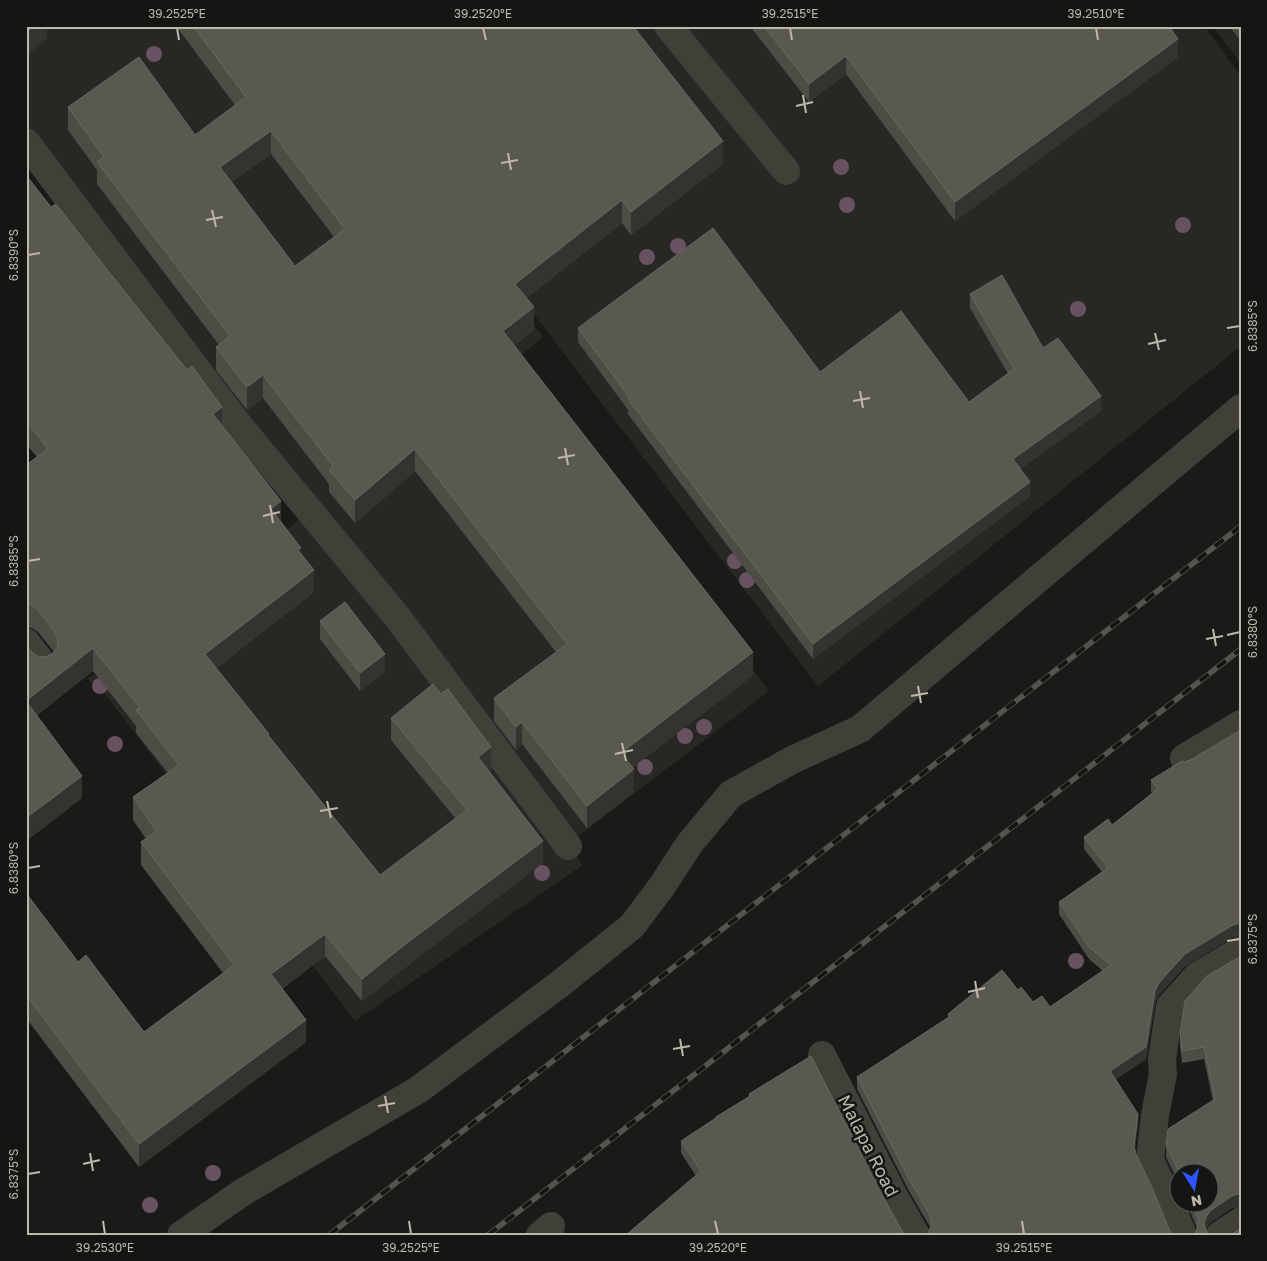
<svg xmlns="http://www.w3.org/2000/svg" width="1267" height="1261" font-family="'Golos Text',sans-serif">
  <rect width="100%" height="100%" fill="#1a1b18"/>
  <!-- built -->
  <g fill="#272824">
    <polygon points="26,26 308,26 543,337 518,358 769,691 573,840 26,134"/>
    <polygon points="311,26 1204,26 1241,76 1241,346 818,686 354,79"/>
    <polygon points="1213,26 1241,26 1241,64"/>
    <polygon points="302,518 583,865 355,1021 101,689 87,679 148,635"/>
  </g>
  <g fill="none" stroke-linecap="round" stroke-linejoin="round">
    <!-- minor -->
    <g stroke="#404039" stroke-width="28">
      <polyline points="668,26 786,171"/>
      <polyline points="26,142 237,423 398,618 568,846"/>
      <polyline points="26,642 43,664"/>
      <polyline points="1184,758 1241,724"/>
      <polyline points="822,1055 895,1198 916,1235"/>
      <polyline points="181,1235 243,1192 418,1090 561,983 632,926 662,886 690,843 731,794 792,760 860,729 1241,408"/>
      <polyline points="540,1235 551,1226"/>
      <polyline points="1183,1235 1167,1196 1150,1160 1155,1115 1163,1074 1162,1059 1170,1006 1197,976 1241,950"/>
      <polyline points="1220,1235 1241,1221"/>
    </g>
    <!-- rail casing -->
    <g stroke="#55544c" stroke-width="5.5">
      <g id="rail">
        <polyline points="329,1235 1241,526"/>
        <polyline points="488,1235 1241,649"/>
      </g>
    </g>
    <!-- rail -->
    <use href="#rail" stroke="#151613" stroke-width="4" stroke-dasharray="11" stroke-linecap="butt"/>
  </g>
  <!-- trees -->
  <g fill="#685262">
    <circle cx="154" cy="54" r="8"/>
    <circle cx="841" cy="167" r="8"/>
    <circle cx="847" cy="205" r="8"/>
    <circle cx="1183" cy="225" r="8"/>
    <circle cx="678" cy="246" r="8"/>
    <circle cx="647" cy="257" r="8"/>
    <circle cx="1078" cy="309" r="8"/>
    <circle cx="735" cy="561" r="8"/>
    <circle cx="747" cy="580" r="8"/>
    <circle cx="100" cy="686" r="8"/>
    <circle cx="704" cy="727" r="8"/>
    <circle cx="685" cy="736" r="8"/>
    <circle cx="115" cy="744" r="8"/>
    <circle cx="645" cy="767" r="8"/>
    <circle cx="542" cy="873" r="8"/>
    <circle cx="1076" cy="961" r="8"/>
    <circle cx="213" cy="1173" r="8"/>
    <circle cx="150" cy="1205" r="8"/>
  </g>
  <!-- wall -->
  <g fill="#4d4d46" fill-rule="evenodd">
    <path d="M176,26H633L723,164L631,235L622,223L526,298L534,330L514,345L753,675L633,767L634,792L587,828L522,744L516,750L494,721V698L556,652L415,471L355,523L329,492V484L263,398L247,410L216,370V347L219,345L97,184V170L68,130V107L195,135L235,105ZM271,154L334,237L295,266L231,182Z"/>
    <polygon points="750,26 1169,26 1178,57 955,221 846,74 809,102"/>
    <polygon points="1229,26 1241,26 1241,41"/>
    <polygon points="26,175 222,426 301,553 314,592 216,668 269,737 380,875 455,818 391,740 391,718 491,769 489,771 543,863 403,969 362,1001 325,956 282,989 306,1042 139,1167 26,1018 26,894 78,962 144,1032 223,973 141,865 141,842 146,839 133,820 133,797 168,773 136,733 136,726 93,671 37,715 82,798 26,841 26,645 31,651 37,656 45,657 52,654 54,652 38,632 32,628 26,627 26,465 37,457 26,444"/>
    <polygon points="970,294 1043,348 1101,411 1020,469 1030,496 813,659 628,414 628,410 578,342 578,328 820,372 969,402 1008,374 970,308"/>
    <polygon points="320,621 385,672 360,691 320,639"/>
    <polygon points="1241,730 1241,935 1233,937 1185,966 1158,996 1155,1003 1146,1059 1116,1079 1138,1126 929,1231 930,1227 909,1191 857,1089 857,1077 948,1018 948,1014 1018,990 1033,1002 1050,1007 1103,971 1089,959 1059,914 1059,902 1102,872 1084,849 1084,837 1112,825 1152,793 1151,792 1151,780 1185,762 1192,759"/>
    <polygon points="1241,956 1241,1206 1232,1208 1196,1232 1197,1228 1187,1204 1210,1204 1180,1174 1180,1186 1166,1157 1166,1145 1213,1101 1204,1059 1182,1063 1180,1046 1180,1034"/>
    <polygon points="749,1094 881,1193 902,1231 696,1176 681,1153 681,1141 716,1118 716,1117 749,1097"/>
  </g>
  <!-- shaded-wall -->
  <g fill="#34342f">
    <polygon points="34,26 47,26 47,38 26,56 26,33"/>
    <polygon points="1178,39 1178,57 955,221 955,202"/>
    <polygon points="846,56 846,74 809,102 809,84"/>
    <polygon points="271,131 271,154 220,190 220,167"/>
    <polygon points="723,141 723,164 631,235 631,212"/>
    <polygon points="622,200 622,223 515,306 515,284"/>
    <polygon points="534,307 534,330 503,353 503,331"/>
    <polygon points="263,375 263,398 247,410 247,387"/>
    <polygon points="1101,396 1101,411 1013,474 1013,459"/>
    <polygon points="222,407 222,429 213,414"/>
    <polygon points="415,449 415,471 355,523 355,500"/>
    <polygon points="1030,482 1030,496 813,659 813,644"/>
    <polygon points="281,501 281,524 271,509"/>
    <polygon points="314,570 314,592 205,676 205,654"/>
    <polygon points="93,648 93,671 26,723 26,701"/>
    <polygon points="753,652 753,675 621,776 621,753"/>
    <polygon points="385,654 385,672 360,691 360,673"/>
    <polygon points="522,722 522,744 516,750 516,727"/>
    <polygon points="491,747 491,769 478,779 478,757"/>
    <polygon points="634,769 634,792 587,828 587,806"/>
    <polygon points="82,776 82,798 26,841 26,818"/>
    <polygon points="543,841 543,863 403,969 362,1001 362,979 403,946"/>
    <polygon points="1240,922 1240,934 1233,937 1185,966 1158,996 1155,1003 1146,1059 1110,1083 1110,1071 1158,984 1185,954 1233,925"/>
    <polygon points="325,934 325,956 271,997 271,974"/>
    <polygon points="306,1020 306,1042 139,1167 139,1144"/>
    <polygon points="1138,1114 1138,1126 1134,1158 1134,1146"/>
    <polygon points="1240,1193 1240,1205 1232,1208 1211,1222 1206,1229 1204,1224 1206,1217 1211,1210 1232,1196"/>
  </g>
  <!-- building -->
  <g fill="#595951" stroke="#68685f" fill-rule="evenodd">
    <polygon points="26,26 34,26 26,33"/>
    <path d="M193,26H633L723,141L631,212L622,200L515,284L534,307L503,331L753,652L621,753L634,769L587,806L522,722L516,727L494,698L567,644L415,449L355,500L329,470L333,466L263,375L247,387L216,347L230,336L97,162L104,157L68,107L139,57L195,135L246,97ZM271,131L345,229L295,266L220,167Z"/>
    <polygon points="764,26 1169,26 1178,39 955,202 846,56 809,84"/>
    <polygon points="1236,26 1241,26 1241,32"/>
    <polygon points="26,175 51,207 56,204 113,277 187,370 192,366 222,407 213,414 281,501 271,509 301,548 298,550 314,570 205,654 269,734 268,735 380,875 467,810 391,718 433,684 441,694 448,689 491,747 478,757 543,841 403,946 362,979 325,934 271,974 306,1020 139,1144 26,995 26,893 78,962 86,955 144,1032 234,965 141,842 156,831 133,797 179,765 136,710 140,708 93,648 26,701 82,776 26,818 26,645 31,651 37,656 45,657 52,654 57,648 58,640 55,632 38,610 32,605 26,604 26,465 48,449 26,421"/>
    <polygon points="713,228 820,372 901,311 969,402 1014,369 970,294 1002,275 1043,348 1058,338 1101,396 1013,459 1030,482 813,644 628,399 630,398 578,328"/>
    <polygon points="345,602 385,654 360,673 320,621"/>
    <polygon points="1241,730 1241,923 1233,925 1185,954 1158,984 1155,991 1146,1047 1110,1071 1138,1114 1134,1146 1136,1154 1153,1190 1169,1229 1173,1235 926,1235 929,1231 932,1224 930,1215 909,1179 857,1077 949,1017 948,1014 1002,970 1018,990 1021,987 1033,1002 1042,996 1050,1007 1111,965 1089,947 1059,902 1108,868 1084,837 1108,819 1112,825 1158,789 1151,780 1182,761 1185,762 1192,759"/>
    <polygon points="1241,956 1241,1193 1232,1196 1211,1210 1206,1217 1204,1224 1207,1232 1210,1235 1192,1235 1196,1232 1198,1225 1198,1218 1192,1204 1210,1204 1210,1174 1180,1174 1166,1145 1168,1129 1215,1099 1204,1047 1182,1051 1180,1034 1185,1001 1207,976"/>
    <polygon points="811,1056 881,1193 902,1231 906,1235 626,1235 701,1171 681,1141 716,1118 716,1117 750,1096 749,1094"/>
    <polygon points="1241,1228 1241,1235 1231,1235"/>
  </g>
  <!-- ticks -->
  <path fill="none" stroke="#bbb8aa" stroke-width="2" d="M177,28L179,40M483,28L486,40M790,28L792,40M1096,28L1098,40M803,95L806,113M796,106L813,102M508,153L511,170M501,163L518,160M212,210L216,227M206,220L223,217M28,255L40,253M1227,328L1240,326M1155,333L1159,350M1148,344L1166,340M860,391L863,408M853,401L870,398M565,448L568,465M558,458L575,455M270,505L273,523M263,516L280,512M28,561L40,559M1213,629L1216,646M1227,635L1240,632M1206,639L1223,636M918,686L921,703M911,696L928,693M622,743L626,761M615,754L633,750M327,801L331,818M320,811L338,808M28,868L40,866M1227,941L1240,939M975,981L978,998M968,992L985,988M680,1039L683,1056M673,1049L690,1046M385,1096L388,1113M378,1106L395,1103M90,1153L93,1171M83,1164L100,1160M28,1174L40,1172M103,1221L105,1234M409,1221L411,1234M715,1221L718,1234M1022,1221L1024,1234"/>
  <g text-anchor="middle" stroke-width="5" stroke-linejoin="round" paint-order="stroke">
    <!-- street labels -->
    <g font-size="18" fill="#bbb8aa" stroke="#151613">
      <text transform="translate(868 1146) rotate(63)" y="6">Malapa Road</text>
    </g>
  </g>
  <!-- border -->
  <rect width="1267" height="1261" fill="none" stroke="#151613" stroke-width="55"/>
  <!-- north arrow -->
  <g transform="translate(1194 1188) rotate(169)"><circle r="24" fill="#151613" stroke="#57574f"/>
  <path d="M0-4L9 19L0 12L-9 19Z" fill="#2c55ff"/>
  <text y="-8" font-size="14" font-weight="bold" text-anchor="middle" fill="#bbb8aa">N</text>
  </g>
  <rect x="28" y="28" width="1212" height="1206" fill="none" stroke="#bbb8aa" stroke-width="2"/>
  <g font-size="12" text-anchor="middle" fill="#bbb8aa">
    <text x="177" y="18">39.2525°E</text>
    <text x="483" y="18">39.2520°E</text>
    <text x="790" y="18">39.2515°E</text>
    <text x="1096" y="18">39.2510°E</text>
    <text transform="translate(14 255) rotate(-90)" y="4">6.8390°S</text>
    <text transform="translate(1253 326) rotate(-90)" y="4">6.8385°S</text>
    <text transform="translate(14 561) rotate(-90)" y="4">6.8385°S</text>
    <text transform="translate(1253 632) rotate(-90)" y="4">6.8380°S</text>
    <text transform="translate(14 868) rotate(-90)" y="4">6.8380°S</text>
    <text transform="translate(1253 939) rotate(-90)" y="4">6.8375°S</text>
    <text transform="translate(14 1174) rotate(-90)" y="4">6.8375°S</text>
    <text x="105" y="1252">39.2530°E</text>
    <text x="411" y="1252">39.2525°E</text>
    <text x="718" y="1252">39.2520°E</text>
    <text x="1024" y="1252">39.2515°E</text>
  </g>
</svg>
